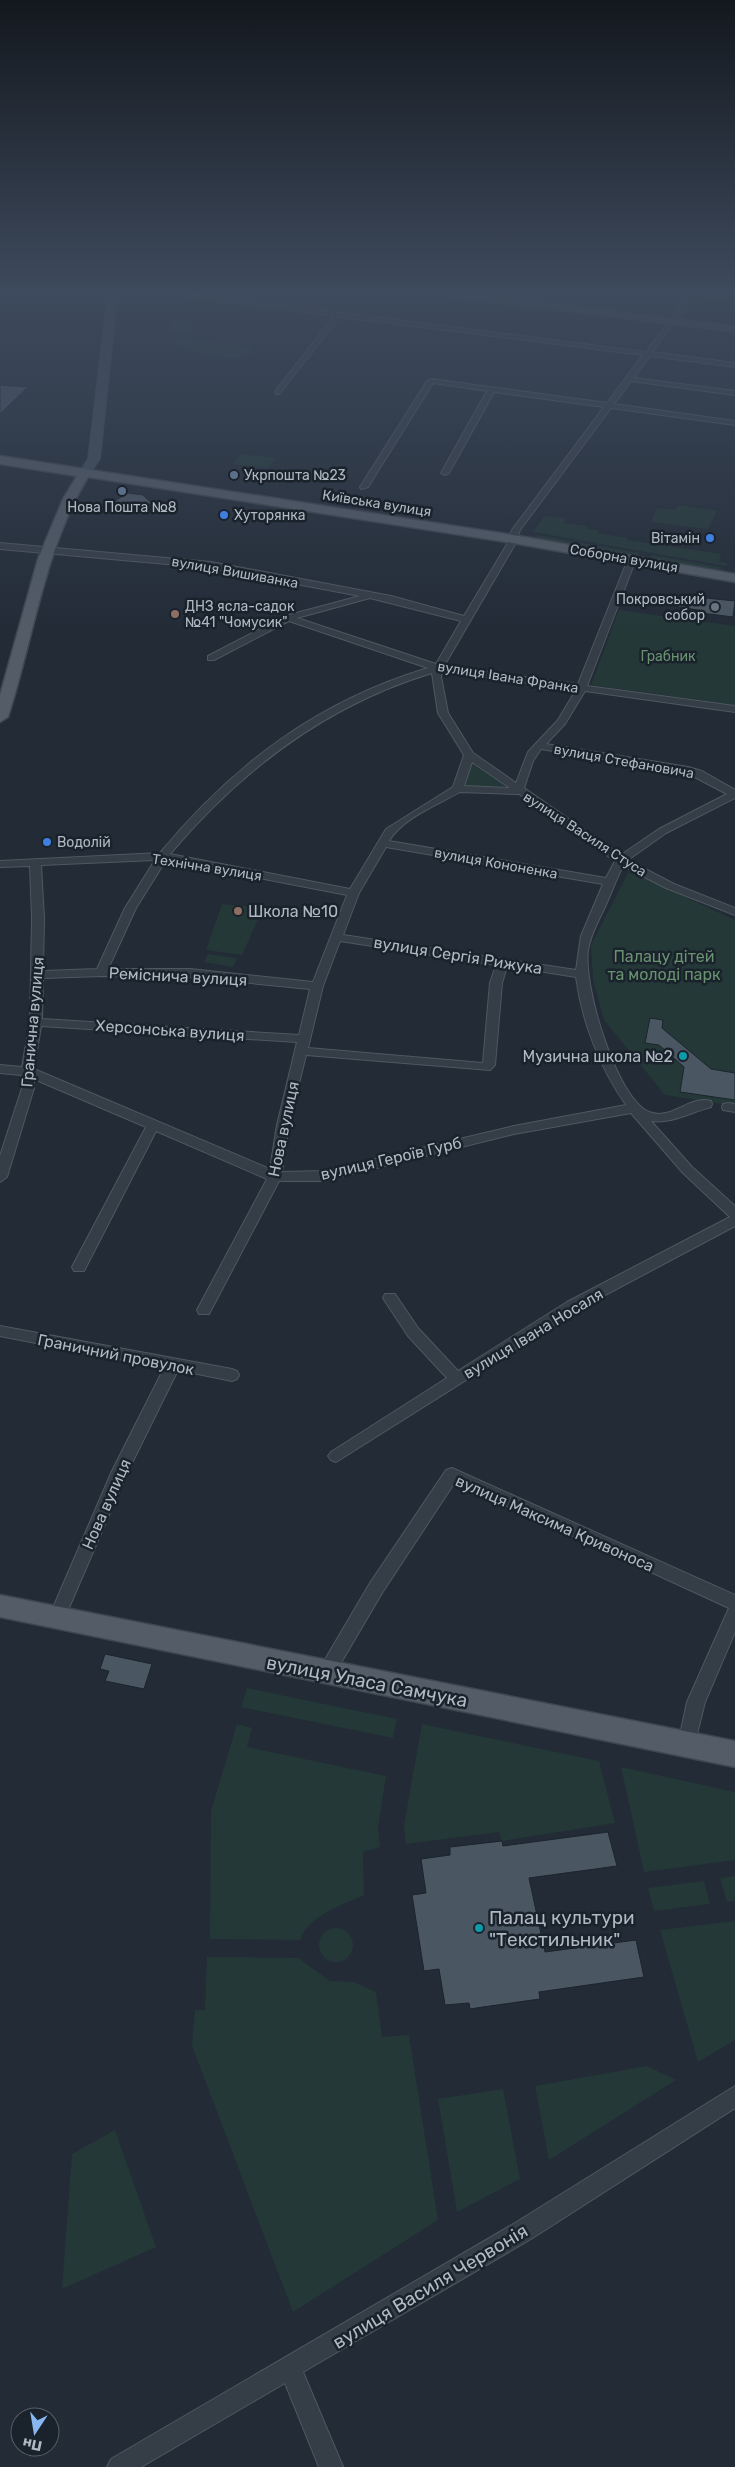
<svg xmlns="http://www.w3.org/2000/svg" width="735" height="2467" font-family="Rubik,sans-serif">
  <rect width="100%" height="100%" fill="#222b36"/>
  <!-- green -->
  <g fill="#243838">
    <polygon points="172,320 192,320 191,333 171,333"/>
    <path d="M181,338L249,346L254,352C236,366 199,353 179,347L175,342Z"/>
    <polygon points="241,454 276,458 268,468 233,464"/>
    <polygon points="679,505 717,511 708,529 651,522 657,508 675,510"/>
    <polygon points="544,516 566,518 564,523 587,526 587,529 598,530 597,533 627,538 627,540 721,554 719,562 728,563 726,566 533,532"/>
    <polygon points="536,535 640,553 638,556 534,538"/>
    <polygon points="652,555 725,568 714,570 650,558"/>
    <polygon points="619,610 735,626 735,705 591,685"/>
    <polygon points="473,764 505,786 465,786 471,765"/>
    <polygon points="629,871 735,920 735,1106 665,1095 604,1020 593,980 591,945"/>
    <polygon points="222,904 263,908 242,955 206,950"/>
    <polygon points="208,954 237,958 233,967 204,962"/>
    <polygon points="247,1688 397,1719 393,1738 241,1707"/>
    <path d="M237,1724L252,1728L247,1747L386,1776L378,1828L380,1847L363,1852L364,1895C341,1906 310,1914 300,1940L210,1939L211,1811Z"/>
    <polygon points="422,1724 599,1761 615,1823 502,1841 499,1832 406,1844 404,1825"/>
    <polygon points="621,1767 735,1792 735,1860 644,1872"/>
    <polygon points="735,1876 735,1901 727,1902 720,1878"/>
    <polygon points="704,1881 710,1904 654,1911 648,1888"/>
    <polygon points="735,1921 735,2040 698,2062 660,1930"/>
    <circle cx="336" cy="1945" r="17"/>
    <polygon points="207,1957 298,1958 330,1981 354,1982 376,1992 382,2037 409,2035 438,2220 293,2312 192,2046 195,2010 205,2010"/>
    <polygon points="647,2066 676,2080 549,2160 535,2086"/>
    <polygon points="503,2089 520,2179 457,2212 438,2099"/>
    <polygon points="115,2130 156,2247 62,2289 72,2154"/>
  </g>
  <!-- building -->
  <g fill="#4a5662" stroke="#1c242d">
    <polygon points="0,385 28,387 0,414"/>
    <polygon points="128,493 143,495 151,503 144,509 113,502"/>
    <polygon points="706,598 735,601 733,617 701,613 698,612 698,610 673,606"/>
    <polygon points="650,1018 663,1020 662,1028 711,1069 735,1073 735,1100 680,1092 684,1067 659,1045 645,1043"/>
    <polygon points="105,1654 152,1664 144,1689 105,1681 109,1671 100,1669"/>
    <polygon points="608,1832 617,1866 529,1878 545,1952 636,1940 644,1977 539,1992 540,1999 483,2007 470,2009 469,2003 445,2005 439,1969 424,1971 412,1895 426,1893 421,1859 450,1855 450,1847 502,1841 503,1846"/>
  </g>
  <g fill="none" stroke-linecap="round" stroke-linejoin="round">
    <!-- minor casing -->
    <g stroke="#4f5861" stroke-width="2">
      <g id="minor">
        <path d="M150,291H169L646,352L691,292L735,295V299L695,295L652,352L735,363V367L650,356L634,378L735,391V395L631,381L614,404L735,421V425L611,408L520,530L514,546L444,666L578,684L628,559L632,556L636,559L587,686L735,706V712L585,691L565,724L546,744L688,767L702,771L735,790V798L666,833L628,860L674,884L735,908V915L666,888L623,866C617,877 613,889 608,900C601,917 591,932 588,950C583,985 616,1098 649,1112C672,1121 689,1095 711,1101L712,1104L711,1107C691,1112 672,1124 651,1121L692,1167L735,1206V1226L577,1310L336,1462L331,1460L328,1456L331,1452L447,1378L408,1336L383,1298L385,1294H395L418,1328L458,1371L567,1302L730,1217L683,1173L631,1113L514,1134L324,1181H279L209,1314H199L197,1310L267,1179L156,1131L84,1271H74L72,1267L146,1127L34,1079V1088L7,1177L0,1182V1156L22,1088L21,1075L0,1073V1065L22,1067L30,1022L32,918L30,866L0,867V861L160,853C234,764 318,701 428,668L289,621L214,660H208V656L285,616L360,596L211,568L0,549V543L211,562L391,596L464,616L506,546L512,530L604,407L494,392L449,473L445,475L441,473L487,391L433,383L368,487L361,489L360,487L427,381L431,379L607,403L643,355L340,317L279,394H276V390L334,316ZM370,598L461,621L436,664L297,618ZM442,671L576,690L558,720L528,752L516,783L473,753L448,713L441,677ZM432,673L438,713L464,755L453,787L386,829L350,889L170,854C241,770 326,705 432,673ZM541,749L687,773L727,794L659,829L621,855L524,788L533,761ZM472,762L510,788L464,786ZM460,792L519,794L615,861L606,878L389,841C403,818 437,805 460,792ZM386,847L603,884L581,936L576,970L343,935L359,893ZM155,860L125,908L97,969L43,971L44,918L41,865ZM166,860L347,895L313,982L190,969H108L136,908ZM340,941L496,965L490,983L483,1063L308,1048L323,986ZM507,966L576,977C582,1022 600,1068 626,1105L514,1126L324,1171L282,1172L289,1125L306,1055L490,1070L495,1065L502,983ZM102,976L190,977L310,989L299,1035L42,1019L43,978ZM41,1026L297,1042L277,1125L270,1169L34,1069Z"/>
        <polygon points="728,1103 735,1104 735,1112 723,1110 722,1107 723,1104"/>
        <polygon points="0,1326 232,1369 237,1371 239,1375 237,1379 232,1381 178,1370 128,1471 65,1617 63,1622 57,1624 51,1622 49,1617 112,1471 164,1368 0,1336"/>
        <polygon points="452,1468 735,1595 735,1632 705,1702 693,1750 687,1752 681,1750 678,1744 687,1702 729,1608 455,1482 382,1593 332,1678 326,1681 320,1678 317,1673 320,1668 370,1583 446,1470"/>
        <polygon points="735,2086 735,2108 531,2239 303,2372 343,2467 319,2467 285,2383 141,2467 107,2467 111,2459 515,2223"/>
      </g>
    </g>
    <!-- secondary casing -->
    <g stroke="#3e4650" stroke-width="2">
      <g id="secondary">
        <polygon points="108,291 118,291 100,459 89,475 85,476 79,473 88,459"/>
        <polygon points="421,291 450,291 735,326 735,332 426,294"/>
      </g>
    </g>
    <!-- primary casing -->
    <g stroke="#3e4650" stroke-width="3">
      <g id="primary">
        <path d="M0,456L513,535L735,574V582L513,543L88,477C44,550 34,637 8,717L0,722V695L38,559L63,499L77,476L0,464Z"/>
        <polygon points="0,1595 735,1741 735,1767 0,1617"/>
      </g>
    </g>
    <!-- minor -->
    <use href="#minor" fill="#353d47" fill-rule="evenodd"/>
    <!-- secondary -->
    <use href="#secondary" fill="#434d59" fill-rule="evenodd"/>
    <!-- primary -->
    <use href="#primary" fill="#535c67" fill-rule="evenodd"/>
  </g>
  <!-- sky -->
  <linearGradient id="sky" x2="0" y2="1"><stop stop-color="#13181e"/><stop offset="0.46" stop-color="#3e4a5d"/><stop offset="1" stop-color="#3e4a5d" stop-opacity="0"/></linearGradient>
  <rect width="735" height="636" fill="url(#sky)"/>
  <!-- markers -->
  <g fill="#5c6f8a" stroke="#1a222b" stroke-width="2">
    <circle cx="234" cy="475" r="5"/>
    <circle cx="122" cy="491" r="5"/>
  </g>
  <g fill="#3f7fe0" stroke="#1a222b" stroke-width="2">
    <circle cx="224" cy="515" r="5"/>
    <circle cx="710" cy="538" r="5"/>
    <circle cx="47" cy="842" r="5"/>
  </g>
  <circle fill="#6b7280" stroke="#1a222b" stroke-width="2" cx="715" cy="607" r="5"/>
  <g fill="#8d6e63" stroke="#1a222b" stroke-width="2">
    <circle cx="175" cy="614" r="5"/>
    <circle cx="238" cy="911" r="5"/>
  </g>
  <g fill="#0f9aa8" stroke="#1a222b" stroke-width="2">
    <circle cx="683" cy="1056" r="5"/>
    <circle cx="479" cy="1928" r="5"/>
  </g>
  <g text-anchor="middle" stroke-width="5" stroke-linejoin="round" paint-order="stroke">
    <!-- far-poi labels -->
    <g font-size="14" fill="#afb8c3" stroke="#1a222b" text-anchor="start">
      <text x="244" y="480">Укрпошта №23</text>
      <text x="122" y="512" text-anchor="middle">Нова Пошта №8</text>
      <text x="234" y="520">Хуторянка</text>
      <text x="700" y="543" text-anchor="end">Вітамін</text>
      <text x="705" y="604" text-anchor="end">Покровський<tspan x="705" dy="16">собор</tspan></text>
      <text x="185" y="611">ДНЗ ясла-садок<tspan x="185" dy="16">№41 "Чомусик"</tspan></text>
      <text x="57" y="847">Водолій</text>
    </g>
    <!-- far-street labels -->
    <g font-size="14" fill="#afb8c3" stroke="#1a222b">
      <text transform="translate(377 503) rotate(9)" y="5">Київська вулиця</text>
      <text transform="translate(624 558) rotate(10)" y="5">Соборна вулиця</text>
      <text transform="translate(235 572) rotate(10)" y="5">вулиця Вишиванка</text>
      <text transform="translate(508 677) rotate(9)" y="5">вулиця Івана Франка</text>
      <text transform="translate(624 761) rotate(10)" y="5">вулиця Стефановича</text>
      <text transform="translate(585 834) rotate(33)" y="5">вулиця Василя Стуса</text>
      <text transform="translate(496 863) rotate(10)" y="5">вулиця Кононенка</text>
      <text transform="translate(207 867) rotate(9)" y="5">Технічна вулиця</text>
    </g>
    <!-- far-park labels -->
    <g font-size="14" fill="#699270" stroke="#1a222b">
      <text x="668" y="661">Грабник</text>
    </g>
    <!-- poi labels -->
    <g font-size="16" fill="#afb8c3" stroke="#1a222b" text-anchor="start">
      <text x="248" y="917">Школа №10</text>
      <text x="673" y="1062" text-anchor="end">Музична школа №2</text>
    </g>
    <!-- street labels -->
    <g font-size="16" fill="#afb8c3" stroke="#1a222b">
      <text transform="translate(458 955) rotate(9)" y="6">вулиця Сергія Рижука</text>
      <text transform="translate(178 976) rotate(3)" y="6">Реміснича вулиця</text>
      <text transform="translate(32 1022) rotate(-85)" y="6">Гранична вулиця</text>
      <text transform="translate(170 1030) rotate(4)" y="6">Херсонська вулиця</text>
      <text transform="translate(283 1129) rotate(-78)" y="6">Нова вулиця</text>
      <text transform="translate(391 1158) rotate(-13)" y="6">вулиця Героїв Гурб</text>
      <text transform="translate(533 1333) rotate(-31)" y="6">вулиця Івана Носаля</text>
      <text transform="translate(116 1354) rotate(11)" y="6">Граничний провулок</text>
      <text transform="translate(106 1504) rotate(-66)" y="6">Нова вулиця</text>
      <text transform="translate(555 1523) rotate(24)" y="6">вулиця Максима Кривоноса</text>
    </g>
    <!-- park labels -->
    <g font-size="16" fill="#699270" stroke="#1a222b">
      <text x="664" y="962">Палацу дітей<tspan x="664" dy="18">та молоді парк</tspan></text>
    </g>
    <!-- near-street labels -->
    <g font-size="19" fill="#afb8c3" stroke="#1a222b">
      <text transform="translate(367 1681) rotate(11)" y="7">вулиця Уласа Самчука</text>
      <text transform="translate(430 2286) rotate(-31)" y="7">вулиця Василя Червонія</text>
    </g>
    <!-- near-poi labels -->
    <g font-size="19" fill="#afb8c3" stroke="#1a222b" text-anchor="start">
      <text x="489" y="1924">Палац культури<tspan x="489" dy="22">"Текстильник"</tspan></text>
    </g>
  </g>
  <!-- north arrow -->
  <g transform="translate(35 2432) rotate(192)"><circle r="24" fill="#1a222b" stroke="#565e68"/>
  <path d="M0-4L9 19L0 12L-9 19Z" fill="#88b6f0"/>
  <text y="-8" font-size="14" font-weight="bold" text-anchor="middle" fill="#afb8c3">Пн</text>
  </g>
</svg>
